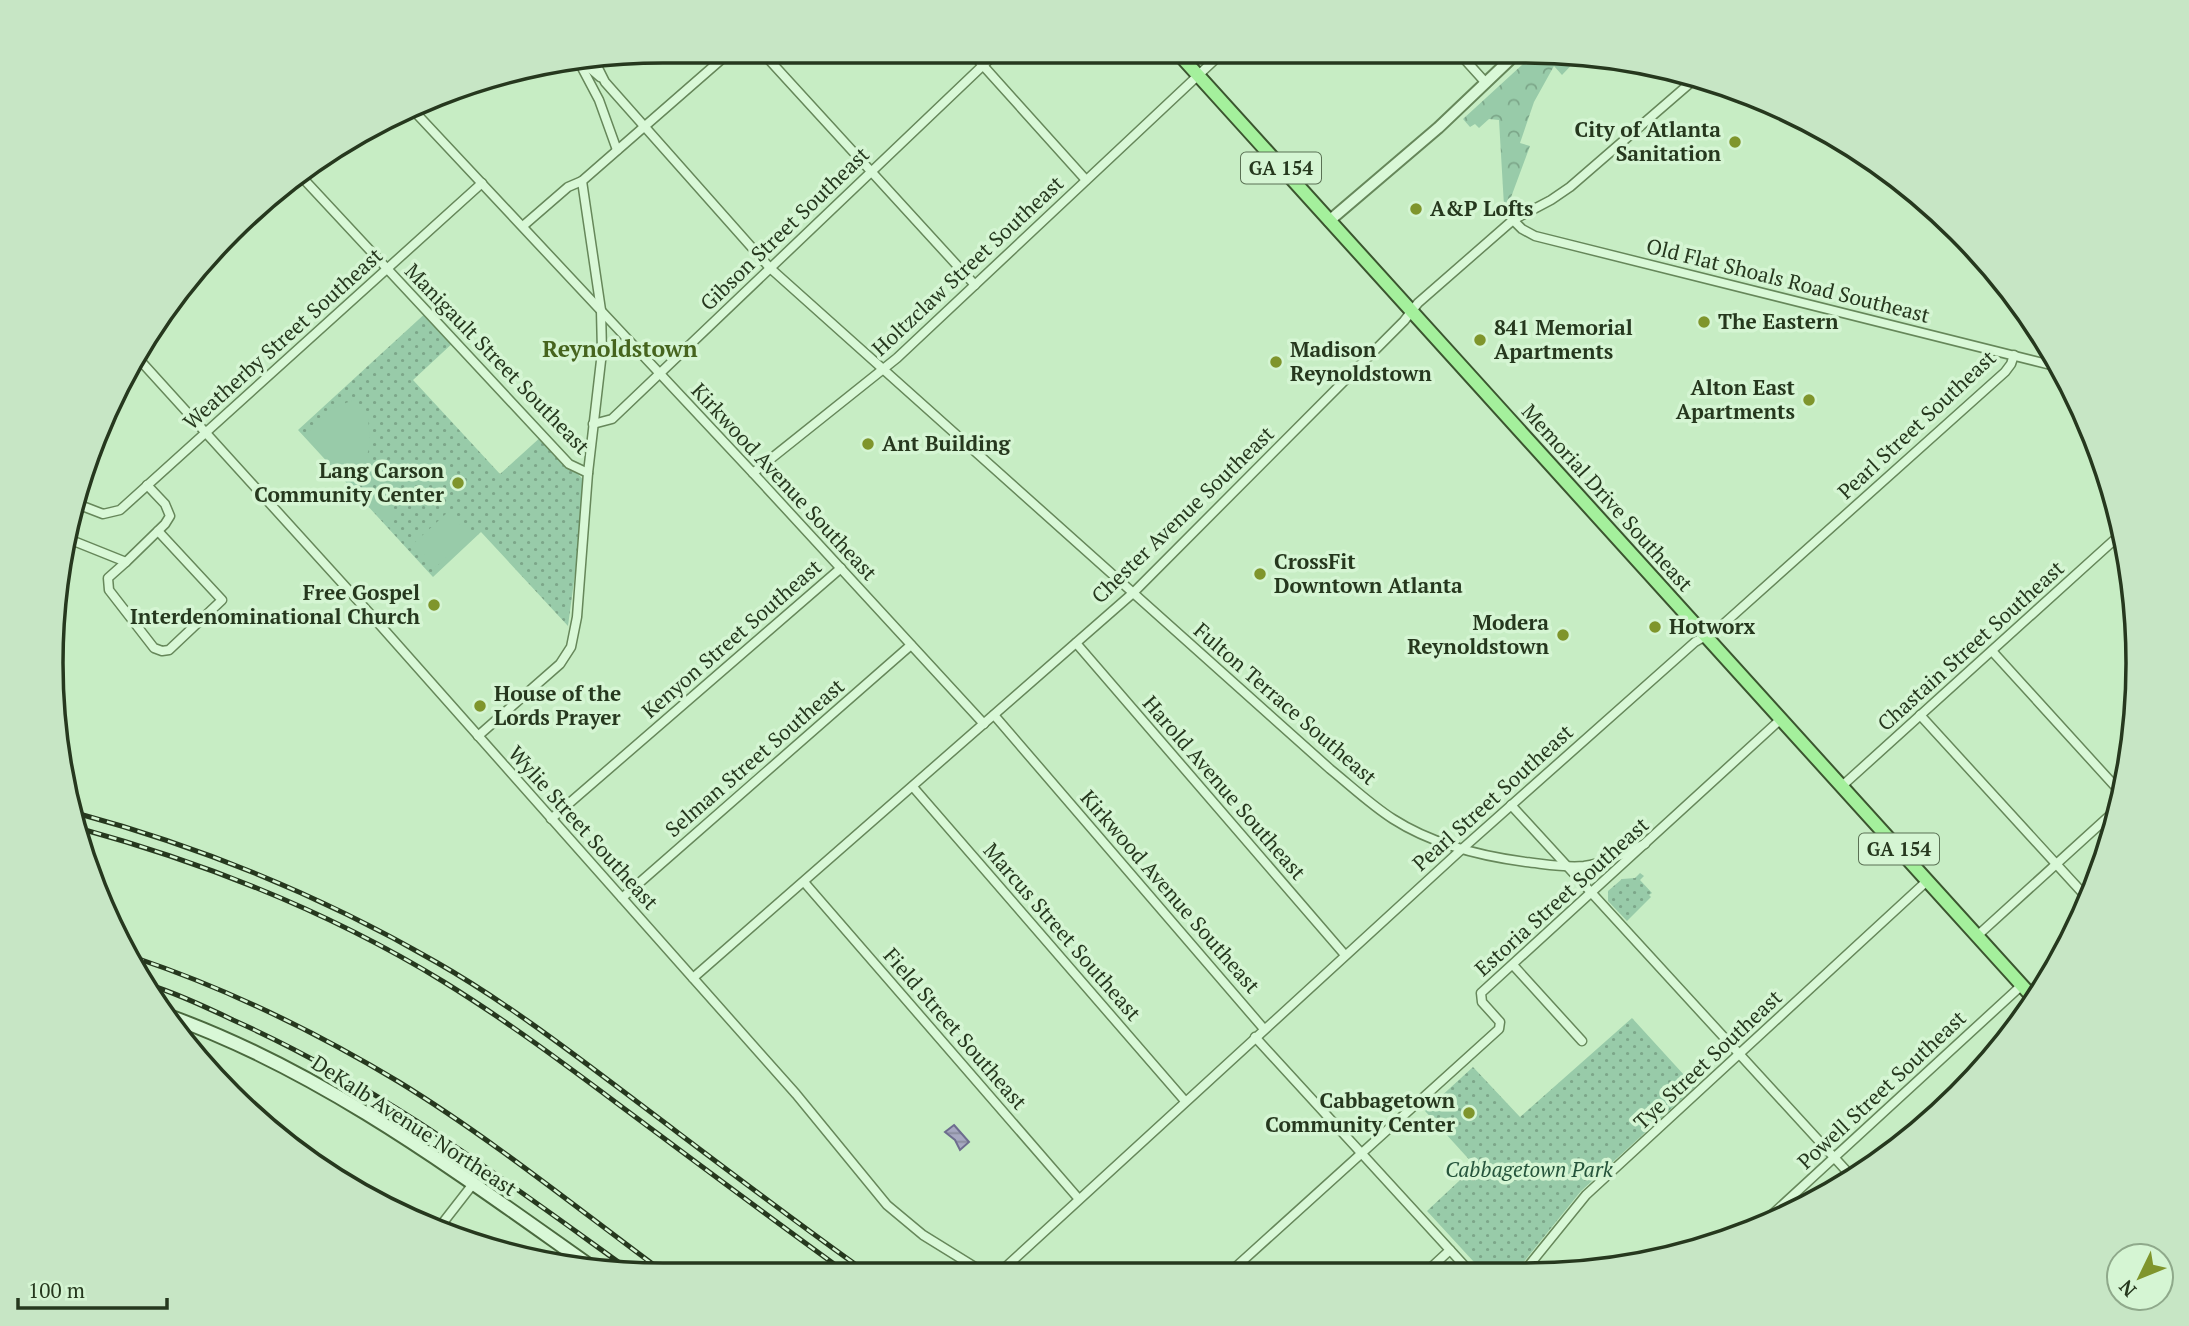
<svg xmlns="http://www.w3.org/2000/svg" width="2189" height="1326" font-family="'PT Serif',serif">
  <defs>
    <pattern id="green-dots" width="8" height="8" patternUnits="userSpaceOnUse" patternTransform="scale(1.75)"><rect width="8" height="8" fill="#98cba9"/><path d="M2 2h.1M6 6h.1" fill="none" stroke="#7ca689" stroke-width="1.8" stroke-linecap="round"/></pattern>
    <pattern id="forest-crowns" width="20" height="18" patternUnits="userSpaceOnUse" patternTransform="scale(1.75)"><rect width="20" height="18" fill="#98cba9"/><path d="M2 6a3 3 0 1 1 6 0M12 15a3 3 0 1 1 6 0" fill="none" stroke="#7ca689"/></pattern>
    <pattern id="water-rules" width="6" height="5" patternUnits="userSpaceOnUse" patternTransform="scale(1.75)"><rect width="6" height="5" fill="#a6a8c0"/><path d="M0 2.5h6" fill="none" stroke="#878a9b"/></pattern>
  </defs>
  <rect width="100%" height="100%" fill="#c7edc4"/>
  <!-- green -->
  <g fill="url(#green-dots)">
    <polygon points="429,310 456,340 413,380 500,474 543,435 587,484 568,626 481,532 433,577 298,430"/>
    <polygon points="1640,873 1644,876 1640,880 1652,893 1649,895 1651,897 1627,921 1608,901 1608,891 1622,879 1635,878"/>
    <polygon points="1632,1018 1695,1087 1581,1191 1514,1274 1485,1274 1427,1211 1475,1166 1425,1111 1473,1067 1520,1117"/>
  </g>
  <!-- forest -->
  <polygon fill="url(#forest-crowns)" points="1536,52 1566,52 1581,55 1562,75 1554,66 1534,102 1520,143 1530,146 1510,200 1504,206 1499,120 1489,119 1479,128 1475,124 1470,127 1463,119"/>
  <!-- pitch -->
  <g fill="#98cba9">
    <path d="M354,400L368,418L370,444L365,464L350,481L308,437C313,417 336,406 354,400Z"/>
    <polygon points="372,487 397,513 387,523 362,497"/>
    <polygon points="448,512 470,536 436,567 414,543"/>
  </g>
  <!-- water -->
  <polygon fill="url(#water-rules)" stroke="#6d6d8e" stroke-width="2" points="954,1125 969,1142 960,1150 955,1140 945,1132"/>
  <g fill="none" stroke-linecap="round" stroke-linejoin="round">
    <!-- minor casing -->
    <g stroke="#66875a" stroke-width="11">
      <g id="minor">
        <polyline points="761,51 975,285"/>
        <polyline points="970,51 1086,180"/>
        <polyline points="1458,52 1486,83"/>
        <path d="M595,62L605,82L770,268L1330,769C1351,786 1371,805 1393,819C1432,844 1480,856 1526,862C1545,864 1565,868 1584,866C1606,863 1625,853 1645,844"/>
        <polyline points="580,64 599,100 617,150"/>
        <polyline points="585,64 600,77"/>
        <polyline points="414,111 753,473 984,724"/>
        <polyline points="298,173 569,464 588,473"/>
        <polyline points="1513,220 1522,229 1535,236 2059,367"/>
        <polyline points="523,226 568,187 582,181 731,51"/>
        <polyline points="137,357 372,616 693,978 796,1094 887,1205 923,1235 986,1274"/>
        <polyline points="593,424 612,419 998,51"/>
        <polyline points="753,473 897,358 1223,52"/>
        <polyline points="77,504 103,514 120,510 482,183"/>
        <polyline points="71,540 126,562 165,524 170,516 165,504 147,485"/>
        <polyline points="126,562 108,578 109,590 154,648 162,651 169,650 222,600 158,531"/>
        <polyline points="1076,643 1345,955"/>
        <polyline points="1992,651 2123,795"/>
        <polyline points="994,715 1264,1029"/>
        <polyline points="1920,715 2090,901"/>
        <polyline points="478,736 560,664 571,647 577,617 588,473 602,352 601,310 582,181"/>
        <polyline points="1842,786 2123,532"/>
        <polyline points="913,787 1185,1101"/>
        <polyline points="1511,805 1853,1178"/>
        <polyline points="551,819 841,568"/>
        <polyline points="804,882 1078,1198"/>
        <polyline points="622,898 911,645"/>
        <polyline points="1977,936 2119,807"/>
        <polyline points="1513,965 1582,1041"/>
        <polyline points="693,978 1133,593 1404,321 1418,303 1513,220 1551,200 1570,187 1696,78"/>
        <polyline points="1255,1037 1472,1274"/>
        <polyline points="1765,1221 2022,985"/>
        <polyline points="438,1229 473,1184"/>
        <polyline points="998,1274 1462,849 1695,642 1719,628 2005,372 2011,364 2014,355"/>
        <polyline points="1228,1274 1499,1029 1500,1022 1482,1002 1481,993 1781,719"/>
        <polyline points="1424,1274 1450,1250"/>
        <polyline points="1522,1274 1586,1195 1927,881"/>
      </g>
    </g>
    <!-- tertiary casing -->
    <g stroke="#66875a" stroke-width="14">
      <polyline id="tertiary" points="1329,221 1438,128 1518,52"/>
    </g>
    <!-- secondary casing -->
    <g stroke="#4a693e" stroke-width="16">
      <path id="secondary" d="M166,1015C323,1071 458,1173 593,1268"/>
    </g>
    <!-- primary casing -->
    <g stroke="#3b552f" stroke-width="16">
      <polyline id="primary" points="1177,52 2036,1001"/>
    </g>
    <!-- minor -->
    <use href="#minor" stroke="#d9f8d7" stroke-width="8"/>
    <!-- tertiary -->
    <use href="#tertiary" stroke="#d9f8d7" stroke-width="10"/>
    <!-- secondary -->
    <use href="#secondary" stroke="#d9f8d7" stroke-width="12"/>
    <!-- primary -->
    <use href="#primary" stroke="#a4f09c" stroke-width="12"/>
    <!-- rail casing -->
    <g stroke="#26381e" stroke-width="5">
      <g id="rail">
        <path d="M76,813C202,847 322,896 436,962C506,1002 571,1052 636,1101C713,1159 790,1218 869,1274"/>
        <path d="M78,828C206,863 330,912 444,982C507,1021 566,1065 626,1110C700,1165 773,1220 848,1274"/>
        <path d="M136,958C228,989 316,1032 399,1082C492,1139 578,1209 666,1274"/>
        <path d="M150,985C178,994 206,1007 233,1020C381,1086 504,1180 635,1274"/>
      </g>
    </g>
    <!-- rail -->
    <use href="#rail" stroke="#d5f5d3" stroke-width="2.5" stroke-dasharray="8" stroke-linecap="butt"/>
  </g>
  <!-- markers -->
  <g fill="#7f952c" stroke="#d5f5d3" stroke-width="2.5">
    <circle cx="1735" cy="142" r="7"/>
    <circle cx="1416" cy="209" r="7"/>
    <circle cx="1704" cy="322" r="7"/>
    <circle cx="1480" cy="340" r="7"/>
    <circle cx="1276" cy="362" r="7"/>
    <circle cx="1809" cy="400" r="7"/>
    <circle cx="868" cy="444" r="7"/>
    <circle cx="458" cy="483" r="7"/>
    <circle cx="1260" cy="574" r="7"/>
    <circle cx="434" cy="605" r="7"/>
    <circle cx="1655" cy="627" r="7"/>
    <circle cx="1563" cy="635" r="7"/>
    <circle cx="480" cy="706" r="7"/>
    <circle cx="1469" cy="1113" r="7"/>
  </g>
  <g text-anchor="middle" stroke-width="7" stroke-linejoin="round" paint-order="stroke">
    <!-- shield labels -->
    <g fill="#d5f5d3" stroke="#5a7154" stroke-width="2">
      <rect x="1241" y="152.5" width="80" height="31" rx="5"/>
      <rect x="1859" y="833.5" width="80" height="31" rx="5"/>
    </g>
    <g font-size="19" font-weight="bold" fill="#26381e">
      <text x="1281" y="175">GA 154</text>
      <text x="1899" y="856">GA 154</text>
    </g>
    <!-- poi labels -->
    <g font-size="21" font-weight="bold" fill="#26381e" stroke="#d5f5d3" text-anchor="start">
      <text x="1721" y="137" text-anchor="end">City of Atlanta<tspan x="1721" dy="24">Sanitation</tspan></text>
      <text x="1430" y="216">A&amp;P Lofts</text>
      <text x="1718" y="329">The Eastern</text>
      <text x="1494" y="335">841 Memorial<tspan x="1494" dy="24">Apartments</tspan></text>
      <text x="1290" y="357">Madison<tspan x="1290" dy="24">Reynoldstown</tspan></text>
      <text x="1795" y="395" text-anchor="end">Alton East<tspan x="1795" dy="24">Apartments</tspan></text>
      <text x="882" y="451">Ant Building</text>
      <text x="444" y="478" text-anchor="end">Lang Carson<tspan x="444" dy="24">Community Center</tspan></text>
      <text x="1274" y="569">CrossFit<tspan x="1274" dy="24">Downtown Atlanta</tspan></text>
      <text x="420" y="600" text-anchor="end">Free Gospel<tspan x="420" dy="24">Interdenominational Church</tspan></text>
      <text x="1549" y="630" text-anchor="end">Modera<tspan x="1549" dy="24">Reynoldstown</tspan></text>
      <text x="1669" y="634">Hotworx</text>
      <text x="494" y="701">House of the<tspan x="494" dy="24">Lords Prayer</tspan></text>
      <text x="1455" y="1108" text-anchor="end">Cabbagetown<tspan x="1455" dy="24">Community Center</tspan></text>
    </g>
    <!-- street labels -->
    <g font-size="21" fill="#26381e" stroke="#d5f5d3">
      <text transform="translate(785 229) rotate(-44)" y="7">Gibson Street Southeast</text>
      <text transform="translate(968 266) rotate(-43)" y="7">Holtzclaw Street Southeast</text>
      <text transform="translate(1788 281) rotate(14)" y="7">Old Flat Shoals Road Southeast</text>
      <text transform="translate(283 339) rotate(-42)" y="7">Weatherby Street Southeast</text>
      <text transform="translate(497 359) rotate(46)" y="7">Manigault Street Southeast</text>
      <text transform="translate(1917 425) rotate(-43)" y="7">Pearl Street Southeast</text>
      <text transform="translate(784 482) rotate(47)" y="7">Kirkwood Avenue Southeast</text>
      <text transform="translate(1607 498) rotate(48)" y="7">Memorial Drive Southeast</text>
      <text transform="translate(1183 515) rotate(-44)" y="7">Chester Avenue Southeast</text>
      <text transform="translate(732 639) rotate(-41)" y="7">Kenyon Street Southeast</text>
      <text transform="translate(1971 646) rotate(-42)" y="7">Chastain Street Southeast</text>
      <text transform="translate(1285 704) rotate(41)" y="7">Fulton Terrace Southeast</text>
      <text transform="translate(755 758) rotate(-41)" y="7">Selman Street Southeast</text>
      <text transform="translate(1224 788) rotate(49)" y="7">Harold Avenue Southeast</text>
      <text transform="translate(1493 798) rotate(-42)" y="7">Pearl Street Southeast</text>
      <text transform="translate(583 828) rotate(48)" y="7">Wylie Street Southeast</text>
      <text transform="translate(1170 892) rotate(49)" y="7">Kirkwood Avenue Southeast</text>
      <text transform="translate(1562 897) rotate(-42)" y="7">Estoria Street Southeast</text>
      <text transform="translate(1062 932) rotate(49)" y="7">Marcus Street Southeast</text>
      <text transform="translate(955 1029) rotate(49)" y="7">Field Street Southeast</text>
      <text transform="translate(1708 1060) rotate(-43)" y="7">Tye Street Southeast</text>
      <text transform="translate(1882 1090) rotate(-43)" y="7">Powell Street Southeast</text>
      <text transform="translate(414 1126) rotate(33)" y="7">DeKalb Avenue Northeast</text>
    </g>
    <!-- park labels -->
    <g font-size="21" font-style="italic" fill="#25543b" stroke="#d5f5d3">
      <text x="1529" y="1177">Cabbagetown Park</text>
    </g>
    <!-- neighbourhood labels -->
    <g font-size="23" font-weight="bold" fill="#46641e" stroke="#d5f5d3">
      <text x="620" y="357">Reynoldstown</text>
    </g>
  </g>
  <!-- crop -->
  <path d="M0 0H2189V1326H0ZM663 63H1526A600 600 0 0 1 2126 663V663A600 600 0 0 1 1526 1263H663A600 600 0 0 1 63 663V663A600 600 0 0 1 663 63Z" fill="#c7e6c5" fill-rule="evenodd"/>
  <path fill="none" stroke="#26381e" stroke-width="3.5" d="M663 63H1526A600 600 0 0 1 2126 663V663A600 600 0 0 1 1526 1263H663A600 600 0 0 1 63 663V663A600 600 0 0 1 663 63Z"/>
  <!-- north arrow -->
  <g transform="translate(2140 1277) rotate(227)"><circle r="33" fill="#d5f5d3" stroke="#8fa98b" stroke-width="2"/>
  <path d="M0-5L12 26L0 18L-12 26Z" fill="#7f952c"/>
  <text y="-10" font-size="19" font-weight="bold" text-anchor="middle" fill="#26381e">N</text>
  </g>
  <!-- scale -->
  <path d="M18 1298v10h149v-10" fill="none" stroke="#26381e" stroke-width="3.5"/>
  <text x="28" y="1298" font-size="21" fill="#26381e" stroke="#d5f5d3" stroke-width="5" paint-order="stroke">100 m</text>
</svg>
